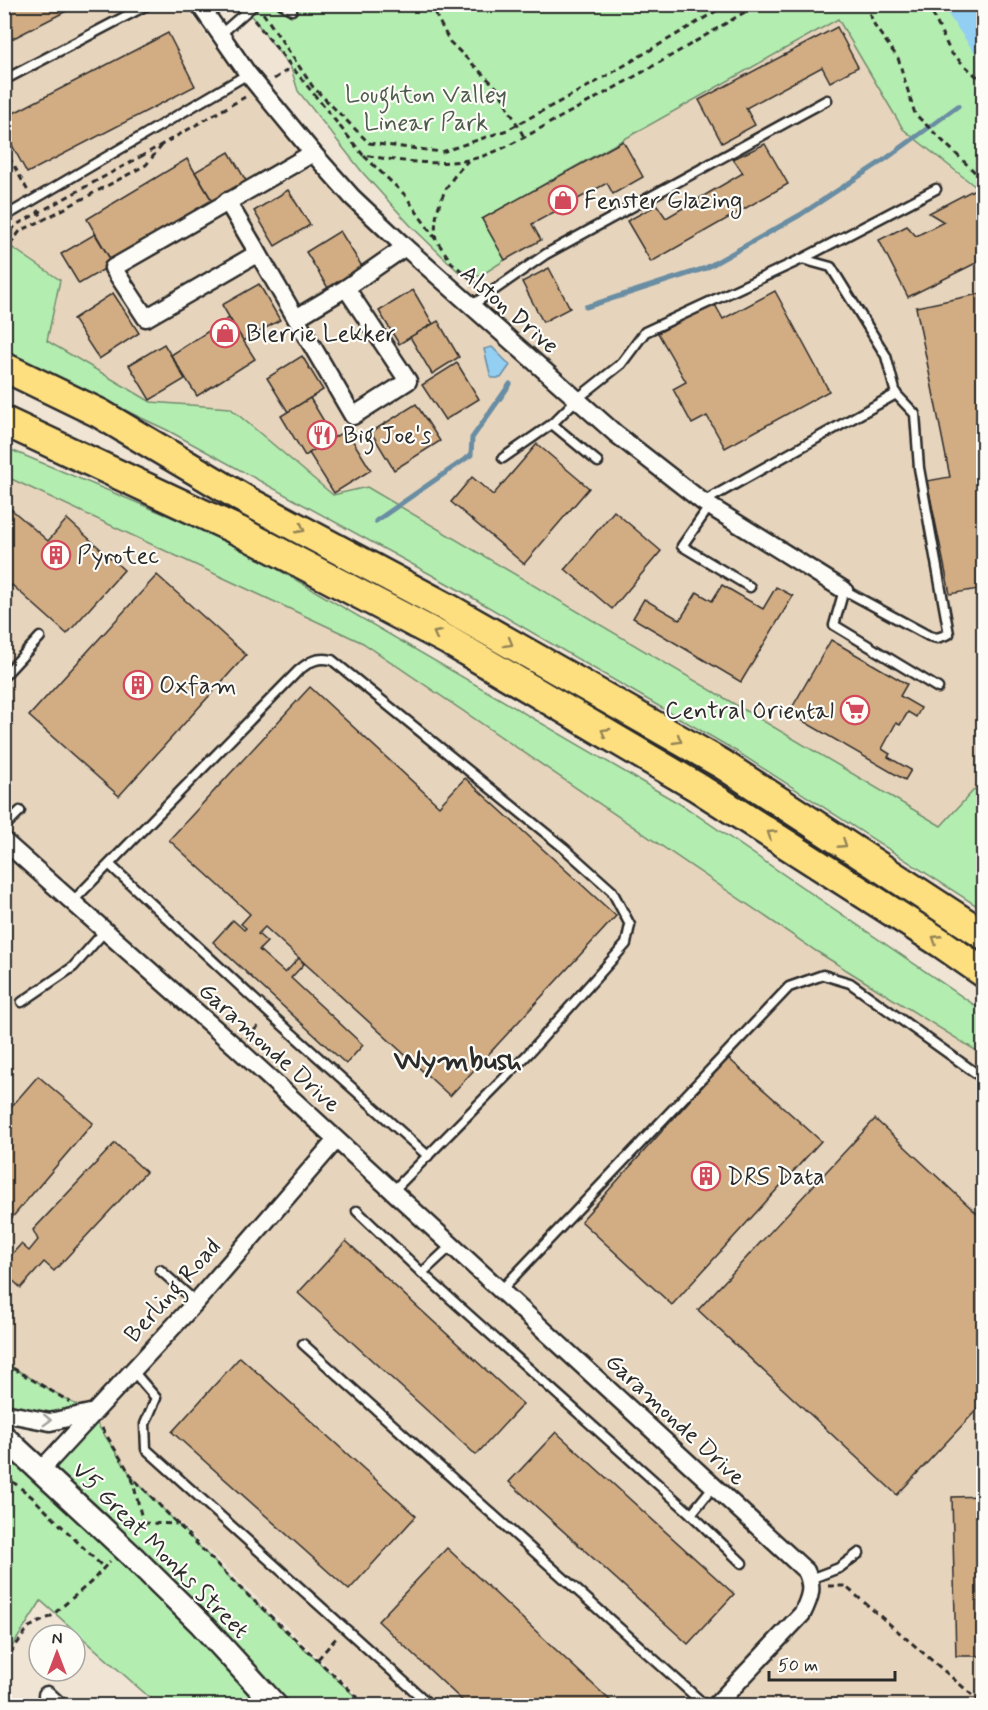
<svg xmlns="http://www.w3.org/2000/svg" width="988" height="1710" font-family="Mynerve,sans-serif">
  <rect width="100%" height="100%" fill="#f0e4d4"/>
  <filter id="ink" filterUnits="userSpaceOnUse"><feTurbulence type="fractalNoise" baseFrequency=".0167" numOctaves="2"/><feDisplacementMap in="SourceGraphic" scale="12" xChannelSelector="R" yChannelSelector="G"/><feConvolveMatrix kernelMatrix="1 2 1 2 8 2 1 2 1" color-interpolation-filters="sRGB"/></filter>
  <g filter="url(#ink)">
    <!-- built -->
    <g fill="#e7d4bc">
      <polygon points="4,5 186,5 211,42 311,151 455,298 504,260 482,219 839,19 903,129 983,195 983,780 941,826 732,703 5,330"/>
      <polygon points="5,476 191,560 363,643 816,951 983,1055 983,1705 368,1705 132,1477 90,1413 5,1363"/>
    </g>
    <!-- green -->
    <g fill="#b4edb0" stroke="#708c6e" stroke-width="1.5">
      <polygon points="243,5 983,5 983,197 977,188 903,129 838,19 482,219 505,260 480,276 463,276 410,225 363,173 298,91 291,68"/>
      <polygon points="13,248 60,280 47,341 151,402 230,408 333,495 367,487 941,826 983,780 983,910 736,751 461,591 167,430 5,354 4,266"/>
      <polygon points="4,447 231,542 685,807 983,1011 983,1055 816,951 363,643 5,476"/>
      <polygon points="5,1363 90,1413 132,1477 237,1585 364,1705 158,1705 41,1601 5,1658 5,1437 41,1469 90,1414 50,1422 5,1413"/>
    </g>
    <!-- water -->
    <polygon fill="#93cff3" stroke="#698da3" stroke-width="1.5" points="492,347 510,365 501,378 491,378 484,349"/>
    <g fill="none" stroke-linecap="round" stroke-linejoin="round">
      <!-- stream -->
      <g stroke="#698da3" stroke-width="5">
        <polyline points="586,307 706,268 800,215 887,158 958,106"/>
        <polyline points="376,521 471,455 472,438 510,384"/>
      </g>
      <!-- river -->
      <polyline stroke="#93cff3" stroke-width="30" points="959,4 984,40"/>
    </g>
    <!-- building -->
    <g fill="#d2ad84" stroke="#2b2b2b" stroke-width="1.5">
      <polygon points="4,4 80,4 4,43"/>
      <polygon points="837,27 858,67 830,82 822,67 746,108 755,125 722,143 699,100"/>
      <polygon points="168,33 195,86 27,173 4,130 4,118"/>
      <polygon points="623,141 643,177 613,194 607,183 532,224 541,240 505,260 482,219"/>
      <polygon points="765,144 788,184 651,262 627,221 657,205 666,218 743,173 733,159"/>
      <polygon points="229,152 248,184 214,204 195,172"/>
      <polygon points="187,159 214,204 113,264 87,219"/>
      <polygon points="977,188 984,202 984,259 908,297 879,240 907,226 916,236 944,222 929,213"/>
      <polygon points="288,190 310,225 275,246 254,211"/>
      <polygon points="340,231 363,268 328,288 306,252"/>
      <polygon points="95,234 113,264 79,284 61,254"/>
      <polygon points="549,268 570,308 543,322 522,282"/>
      <polygon points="259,284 280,320 243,341 222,305"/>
      <polygon points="413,290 433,324 399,344 379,311"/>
      <polygon points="775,291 829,391 725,448 707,416 692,424 673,389 686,382 658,333 714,303 723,319"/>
      <polygon points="113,293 139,333 99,359 73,319"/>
      <polygon points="984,293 984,605 982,606 978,589 950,594 927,481 950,477 916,307"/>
      <polygon points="229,318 255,359 197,396 171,355"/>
      <polygon points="438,321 459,357 432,374 410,337"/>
      <polygon points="164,344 185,379 150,400 129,365"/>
      <polygon points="302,356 323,390 288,412 267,378"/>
      <polygon points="457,363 479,399 445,420 422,385"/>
      <polygon points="310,398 334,438 305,456 281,416"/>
      <polygon points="416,404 440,441 394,470 371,432"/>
      <polygon points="346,430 371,470 334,493 309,453"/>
      <polygon points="537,444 589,488 524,564 451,502 472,477 493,495"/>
      <polygon points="4,503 48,541 67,519 124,570 67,634 12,585 4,594"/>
      <polygon points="614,511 661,551 612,609 565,569"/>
      <polygon points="157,575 246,655 119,796 29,716"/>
      <polygon points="722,585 763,609 776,587 793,596 741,682 633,618 644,599 680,620 697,592 712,601"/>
      <polygon points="831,640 907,684 900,696 921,708 916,717 908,712 900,725 896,723 882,749 890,754 888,757 911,770 905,780 789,713"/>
      <polygon points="310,687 439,806 465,778 616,916 450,1096 265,927 258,934 267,942 259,950 285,973 299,958 304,964 291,978 363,1045 346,1064 213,942 233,920 244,930 246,928 241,924 250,914 169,840"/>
      <polygon points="728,1058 821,1141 672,1305 581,1221"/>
      <polygon points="38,1076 93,1123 4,1227 4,1115"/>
      <polygon points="875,1119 984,1220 984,1402 897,1495 698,1310"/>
      <polygon points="115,1143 146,1172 54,1271 44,1262 21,1288 9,1277 4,1282 4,1263 21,1244 29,1251 38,1240 33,1230"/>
      <polygon points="346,1241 523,1404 476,1455 298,1293"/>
      <polygon points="240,1357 416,1516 349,1590 172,1432"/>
      <polygon points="556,1432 734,1594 688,1644 509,1482"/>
      <polygon points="984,1496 984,1656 956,1656 952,1497"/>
      <polygon points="447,1548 616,1706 468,1706 378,1621"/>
    </g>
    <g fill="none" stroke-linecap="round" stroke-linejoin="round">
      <!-- lane casing -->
      <g stroke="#2b2b2b" stroke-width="13">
        <g id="lane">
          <polyline points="282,4 292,10"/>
          <polyline points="221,34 255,4"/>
          <polyline points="4,80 149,4"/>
          <polyline points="4,217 248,74"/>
          <polyline points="802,259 936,189"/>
          <polyline points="471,306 546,254 827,100"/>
          <polyline points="552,424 598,462"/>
          <polyline points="503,458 552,424 577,399 621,364 645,332 802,259 831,267 886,356 896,394"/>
          <polyline points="703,502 896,394 915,414 919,468 949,634 937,638 929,636 844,590 834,625 938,688"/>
          <polyline points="709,507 682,546 750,587"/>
          <polyline points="4,676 40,637"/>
          <polyline points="4,827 20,811"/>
          <polyline points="110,865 269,1013 428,1156"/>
          <path d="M72,902L298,671C310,661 317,657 332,660L564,848L612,891L630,925L626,944L528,1054L393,1191"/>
          <polyline points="22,1002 73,967 104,932"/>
          <polyline points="357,1211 422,1273"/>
          <polyline points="451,1246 422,1273 691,1514"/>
          <polyline points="160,1270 196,1302"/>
          <polyline points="502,1289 789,987 823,975 850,983 984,1079"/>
          <polyline points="303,1344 706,1706"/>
          <polyline points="132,1370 156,1398 145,1424 146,1449 431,1706"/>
          <polyline points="713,1487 691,1514 742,1563"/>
          <polyline points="810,1579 839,1568 859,1553"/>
        </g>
      </g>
      <!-- street casing -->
      <g stroke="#2b2b2b" stroke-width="21">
        <g id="street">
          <polyline points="199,4 248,74 313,153 352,197 405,247 616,434 703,502 844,590"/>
          <polyline points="313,153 113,268 146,318 258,253 353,416 408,381 346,288 405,247"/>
          <polyline points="227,201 258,253"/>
          <polyline points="296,318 346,288"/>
          <path d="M4,841L237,1048L806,1571C814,1587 810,1598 802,1614L715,1706"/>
          <polyline points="4,1413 50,1422 90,1413"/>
          <polyline points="41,1470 196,1302 336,1140"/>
          <polyline points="47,1695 59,1706"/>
        </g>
      </g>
      <!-- secondary casing -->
      <g stroke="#2b2b2b" stroke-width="27">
        <g id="secondary">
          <polyline points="4,1437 99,1525"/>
          <polyline points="135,1559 201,1624 276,1706"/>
        </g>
      </g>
      <!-- highway casing -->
      <g stroke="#2b2b2b" stroke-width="33">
        <g id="highway">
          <polyline points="4,367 99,413 249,502 448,608 722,764 984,935"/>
          <polyline points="4,421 239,531 449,641 697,787 941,943 984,973"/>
        </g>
      </g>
      <!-- path -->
      <g stroke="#2b2b2b" stroke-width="3" stroke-dasharray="6 4.5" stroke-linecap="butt">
        <polyline points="430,4 450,42 498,89 524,137"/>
        <polyline points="865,4 876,28 898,58 915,114 984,181"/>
        <polyline points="928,4 951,53 984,83"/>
        <polyline points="263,13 313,87 369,143 442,152 507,130 598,81 728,4"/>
        <path d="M254,20L363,155C397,161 433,166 468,160C499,154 531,133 559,118C627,82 692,44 758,4"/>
        <polyline points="274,79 291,68"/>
        <polyline points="4,148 28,191"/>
        <polyline points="364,156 405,195 452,263 478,285"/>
        <polyline points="140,157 245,97"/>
        <polyline points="38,210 43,220 146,165 164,143"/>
        <path d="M436,240C432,209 446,182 468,161"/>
        <polyline points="4,253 20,231 43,220"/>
        <polyline points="247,1038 261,1023"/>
        <polyline points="4,1363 70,1402"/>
        <polyline points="102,1428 132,1477 237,1585 367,1706"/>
        <polyline points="4,1475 32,1497 104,1568"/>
        <polyline points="132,1478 143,1523 134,1533"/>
        <polyline points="143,1523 179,1524"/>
        <polyline points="828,1586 845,1586 984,1705"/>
        <polyline points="318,1659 337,1637"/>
        <polyline points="4,1662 29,1627 50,1617 91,1582 110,1561"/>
      </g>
      <!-- lane -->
      <use href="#lane" stroke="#fdfcf7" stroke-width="8"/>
      <!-- street -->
      <use href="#street" stroke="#fdfcf7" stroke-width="16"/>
      <!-- secondary -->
      <use href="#secondary" stroke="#fdfcf7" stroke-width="22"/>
      <!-- highway -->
      <use href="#highway" stroke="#fedf80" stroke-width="28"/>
      <!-- secondary-bridge casing -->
      <g stroke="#2b2b2b" stroke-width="27" stroke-linecap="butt">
        <polyline id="secondary-bridge" points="99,1525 135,1559"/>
      </g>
      <!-- path-bridge -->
      <polyline stroke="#2b2b2b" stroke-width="3" stroke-dasharray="6 4.5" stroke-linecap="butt" points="4,239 16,225 140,157"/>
      <!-- secondary-bridge -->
      <use href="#secondary-bridge" stroke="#fdfcf7" stroke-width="22"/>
    </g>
    <!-- one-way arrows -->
    <defs><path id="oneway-chevron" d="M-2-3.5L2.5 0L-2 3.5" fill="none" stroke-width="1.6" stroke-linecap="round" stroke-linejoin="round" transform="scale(1.5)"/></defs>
    <g stroke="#948556">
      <use href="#oneway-chevron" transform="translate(301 529) rotate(28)"/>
      <use href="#oneway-chevron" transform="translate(437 634) rotate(-152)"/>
      <use href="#oneway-chevron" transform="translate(509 643) rotate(30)"/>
      <use href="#oneway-chevron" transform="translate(605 732) rotate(-150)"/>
      <use href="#oneway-chevron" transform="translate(678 740) rotate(30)"/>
      <use href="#oneway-chevron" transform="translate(771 834) rotate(-147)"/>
      <use href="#oneway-chevron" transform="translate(843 844) rotate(33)"/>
      <use href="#oneway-chevron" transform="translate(936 939) rotate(-147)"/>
    </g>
    <use stroke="#9e9e9b" href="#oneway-chevron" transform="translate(47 1420) rotate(2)"/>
  </g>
  <!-- icons -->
  <defs>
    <g id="shop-ring" transform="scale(1.5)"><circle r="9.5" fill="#fdfcf7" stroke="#d1495b" stroke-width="1.5"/><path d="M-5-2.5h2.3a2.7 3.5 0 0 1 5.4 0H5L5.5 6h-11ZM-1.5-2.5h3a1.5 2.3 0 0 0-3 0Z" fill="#d1495b"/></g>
    <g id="restaurant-ring" transform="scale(1.5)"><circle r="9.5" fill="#fdfcf7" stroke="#d1495b" stroke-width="1.5"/><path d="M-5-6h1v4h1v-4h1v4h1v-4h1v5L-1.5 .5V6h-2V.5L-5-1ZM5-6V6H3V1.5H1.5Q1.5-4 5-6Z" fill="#d1495b"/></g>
    <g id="building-ring" transform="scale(1.5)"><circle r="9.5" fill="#fdfcf7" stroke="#d1495b" stroke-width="1.5"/><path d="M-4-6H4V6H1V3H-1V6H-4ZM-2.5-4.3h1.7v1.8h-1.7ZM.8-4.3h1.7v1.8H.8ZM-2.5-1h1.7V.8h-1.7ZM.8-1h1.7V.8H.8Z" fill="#d1495b"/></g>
    <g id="supermarket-ring" transform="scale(1.5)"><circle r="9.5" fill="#fdfcf7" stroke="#d1495b" stroke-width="1.5"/><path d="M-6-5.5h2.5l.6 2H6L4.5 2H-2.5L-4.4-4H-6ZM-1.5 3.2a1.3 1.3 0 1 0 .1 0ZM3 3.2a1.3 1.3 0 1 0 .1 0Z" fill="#d1495b"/></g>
  </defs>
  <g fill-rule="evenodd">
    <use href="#shop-ring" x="563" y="200"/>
    <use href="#shop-ring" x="225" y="333"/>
    <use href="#restaurant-ring" x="322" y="435"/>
    <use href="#building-ring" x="56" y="555"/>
    <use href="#building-ring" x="138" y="685"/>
    <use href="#supermarket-ring" x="855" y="710"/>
    <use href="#building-ring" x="706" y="1176"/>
  </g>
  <g text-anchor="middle" stroke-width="4.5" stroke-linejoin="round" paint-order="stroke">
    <!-- park labels -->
    <g font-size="24" fill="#4d5c4c" stroke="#fdfcf7">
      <text x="426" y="102">Loughton Valley<tspan x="426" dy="28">Linear Park</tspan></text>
    </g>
    <!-- poi labels -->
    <g font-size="24" fill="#2b2b2b" stroke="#fdfcf7" text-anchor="start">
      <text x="584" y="208">Fenster Glazing</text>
      <text x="246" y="341">Blerrie Lekker</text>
      <text x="343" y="443">Big Joe's</text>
      <text x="77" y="563">Pyrotec</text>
      <text x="159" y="693">Oxfam</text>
      <text x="834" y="718" text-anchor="end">Central Oriental</text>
      <text x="727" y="1184">DRS Data</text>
    </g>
    <!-- street labels -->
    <g font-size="24" fill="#2b2b2b" stroke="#fdfcf7">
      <text transform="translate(510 309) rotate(41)" y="8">Alston Drive</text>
      <text transform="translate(270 1047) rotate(42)" y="8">Garamonde Drive</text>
      <text transform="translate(172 1290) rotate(-48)" y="8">Berling Road</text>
      <text transform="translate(676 1419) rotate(43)" y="8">Garamonde Drive</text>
      <text transform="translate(161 1550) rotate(45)" y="8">V5 Great Monks Street</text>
    </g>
    <!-- district labels -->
    <g font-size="30" font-weight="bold" fill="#2b2b2b" stroke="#fdfcf7">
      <text x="458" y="1069">Wymbush</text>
    </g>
  </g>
  <!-- margin -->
  <rect width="988" height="1710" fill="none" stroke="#fdfcf7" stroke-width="24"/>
  <rect x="12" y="12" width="964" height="1686" fill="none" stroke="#2b2b2b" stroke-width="2" filter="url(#ink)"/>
  <!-- north arrow -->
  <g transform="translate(57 1653)"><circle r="28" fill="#fdfcf7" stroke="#a9a8a5" stroke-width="1.5"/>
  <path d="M0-4.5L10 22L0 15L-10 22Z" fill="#d1495b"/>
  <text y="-9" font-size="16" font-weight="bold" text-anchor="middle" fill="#2b2b2b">N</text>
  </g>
  <!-- scale -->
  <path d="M769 1671v9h126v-9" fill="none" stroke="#2b2b2b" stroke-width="3"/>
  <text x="778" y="1671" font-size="18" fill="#2b2b2b" stroke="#fdfcf7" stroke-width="4.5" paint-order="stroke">50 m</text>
</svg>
